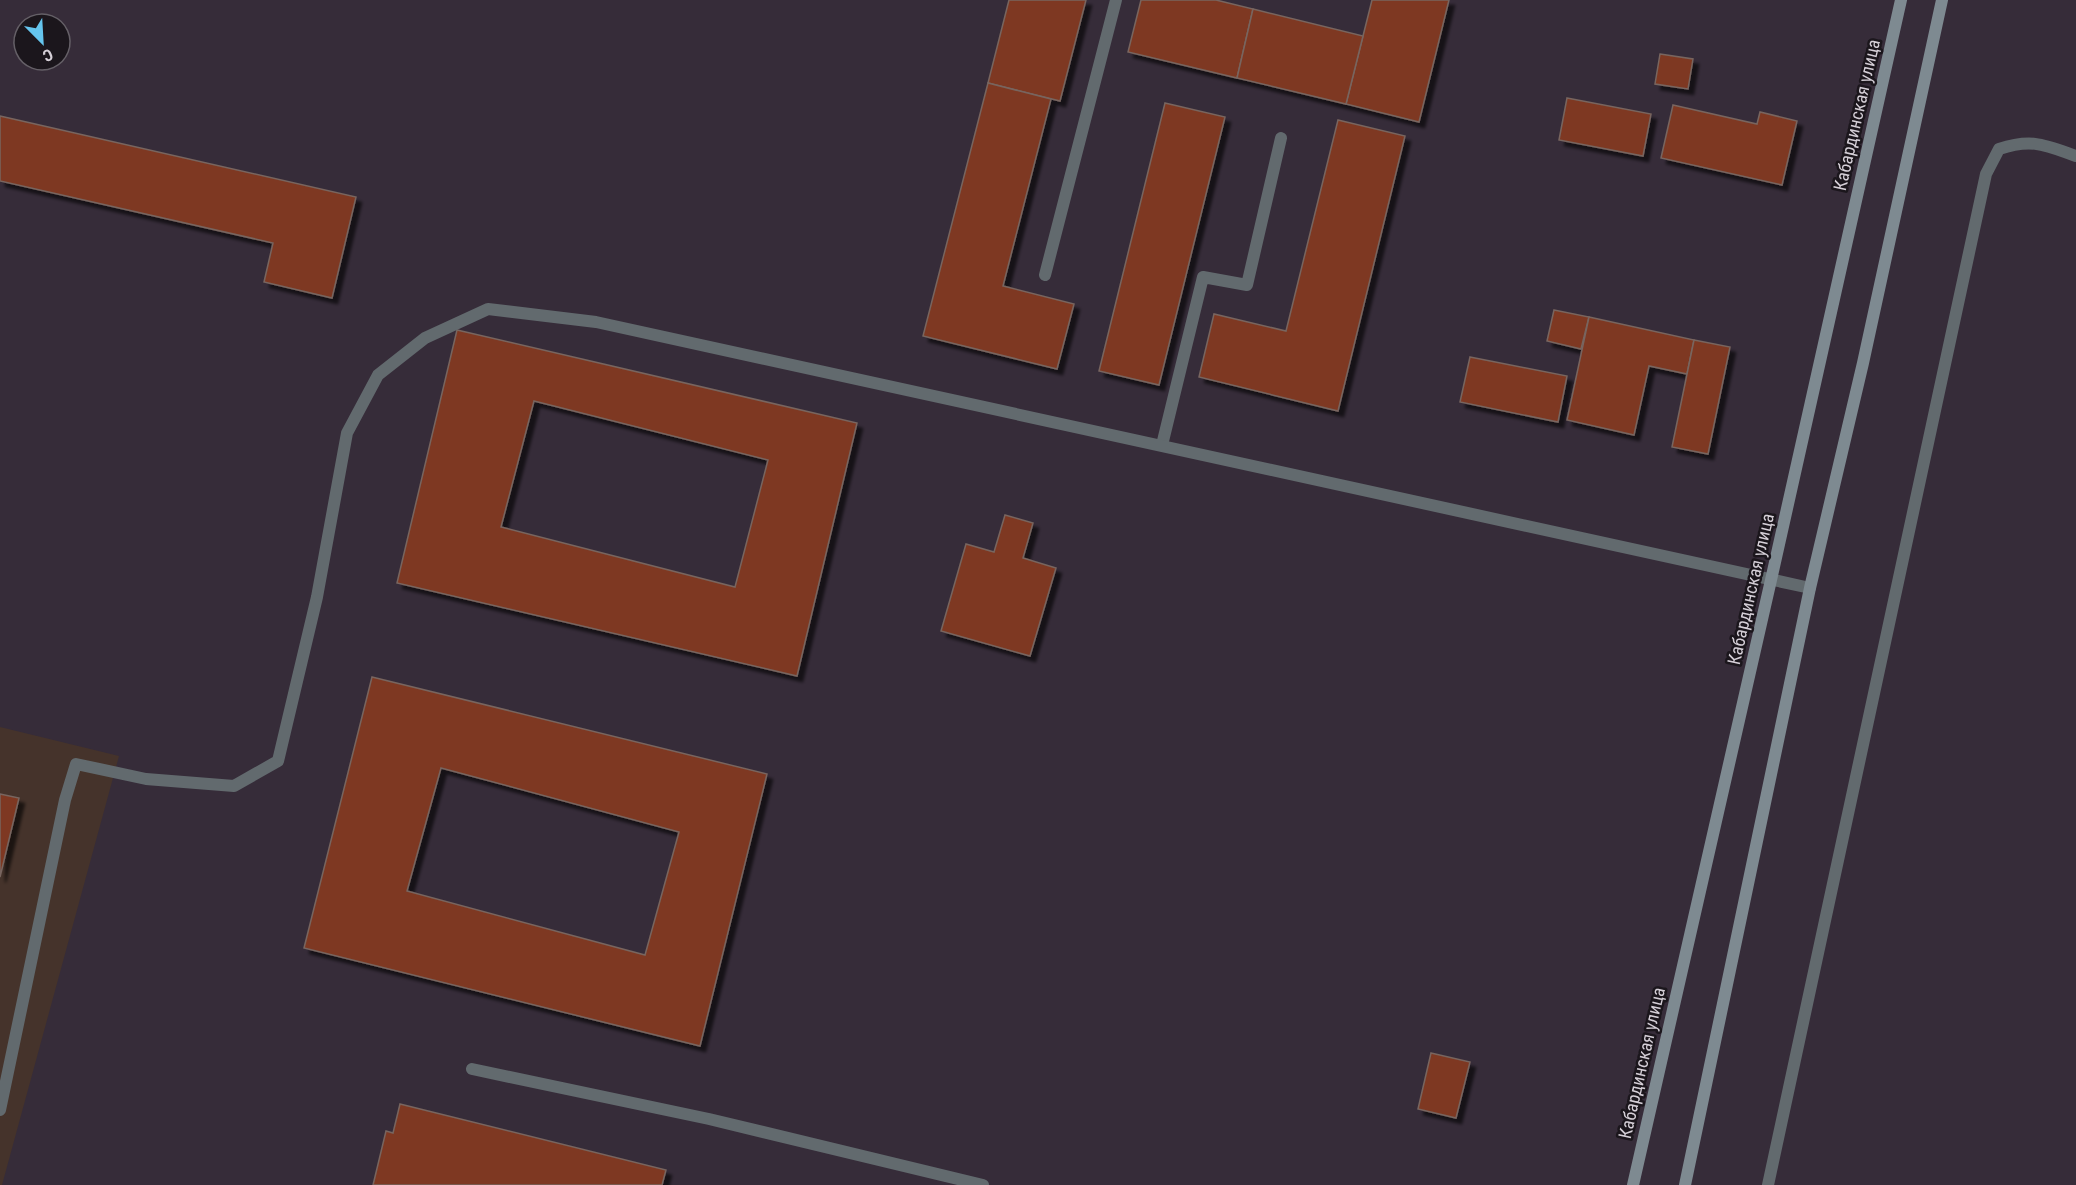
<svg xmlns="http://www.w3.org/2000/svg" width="2076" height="1185" font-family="'Roboto Condensed',sans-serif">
  <defs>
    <filter id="shadow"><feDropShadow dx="5.5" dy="5.5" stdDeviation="1.5" flood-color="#0009"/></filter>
  </defs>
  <rect width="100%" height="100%" fill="#362c39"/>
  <!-- industrial -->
  <polygon fill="#45332b" points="0,727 119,756 2,1185 0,1185"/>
  <!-- building -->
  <g fill="#7e3922" stroke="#78655f" stroke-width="1.5" fill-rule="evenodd" filter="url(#shadow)">
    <polygon points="1009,0 1086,0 1060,101 988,83"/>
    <polygon points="1141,0 1216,0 1253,9 1237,78 1128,52"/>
    <polygon points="1372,0 1449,0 1419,122 1346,104"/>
    <polygon points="1253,9 1363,36 1346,104 1237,78"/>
    <polygon points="1660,54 1693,59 1688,89 1655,84"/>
    <polygon points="988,83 1051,99 1003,286 1074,304 1057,369 923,336"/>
    <polygon points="1567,98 1651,114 1643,156 1559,140"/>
    <polygon points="1165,103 1225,117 1159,385 1099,371"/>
    <polygon points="1673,105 1757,124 1760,112 1797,121 1782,185 1661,158"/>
    <polygon points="0,116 356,197 332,298 264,282 273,243 0,181"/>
    <polygon points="1338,120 1405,136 1338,411 1199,377 1214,314 1286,331"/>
    <polygon points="1554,310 1589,317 1581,349 1547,341"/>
    <polygon points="1589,317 1694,340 1687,374 1649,366 1634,435 1567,420"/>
    <path d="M457,330L857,423L797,676L397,583ZM534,401L768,460L735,587L501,527Z"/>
    <polygon points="1694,340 1730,347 1708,454 1672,447"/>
    <polygon points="1470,357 1567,376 1558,422 1460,402"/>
    <polygon points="1005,515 1033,523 1023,558 1056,568 1030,656 941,631 966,544 994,552"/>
    <path d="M372,677L767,774L700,1046L304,948ZM441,768L679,832L645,955L407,891Z"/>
    <polygon points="0,794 19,798 0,877"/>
    <polygon points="1431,1053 1470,1062 1456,1118 1418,1109"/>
    <polygon points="400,1104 666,1170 662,1185 373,1185 386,1131 393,1133"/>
  </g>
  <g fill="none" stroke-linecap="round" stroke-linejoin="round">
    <!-- lane -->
    <g stroke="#626a6e" stroke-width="12">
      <polyline points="1045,275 1116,0"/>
      <polyline points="1162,445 1203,277 1247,285 1281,138"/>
      <polyline points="472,1069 709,1119 983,1185"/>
      <polyline points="0,1110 65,800 76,764 146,779 234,786 278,761 317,597 347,433 378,375 425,338 488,309 596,322 1810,588"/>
      <path d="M1768,1185L1986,174L1999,149C2032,138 2045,145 2076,156"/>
    </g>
    <!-- secondary -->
    <g stroke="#7e8a91" stroke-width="12">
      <polyline points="1633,1185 1771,580 1901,0"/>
      <polyline points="1685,1185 1810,588 1863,363 1942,0"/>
    </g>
  </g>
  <g text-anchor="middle" stroke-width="5" stroke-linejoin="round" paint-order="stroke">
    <!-- street labels -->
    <g font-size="18" fill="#d5cfd7" stroke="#1b161c">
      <text transform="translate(1857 115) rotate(-77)" y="6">Кабардинская улица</text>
      <text transform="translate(1751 589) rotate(-77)" y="6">Кабардинская улица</text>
      <text transform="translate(1642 1063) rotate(-77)" y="6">Кабардинская улица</text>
    </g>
  </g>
  <!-- north arrow -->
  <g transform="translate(42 42) rotate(156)"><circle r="28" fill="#1b161c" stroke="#656067" stroke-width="1.5"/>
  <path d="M0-4.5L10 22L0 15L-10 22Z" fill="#65c5ee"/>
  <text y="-9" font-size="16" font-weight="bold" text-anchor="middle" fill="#d5cfd7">С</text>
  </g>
</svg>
